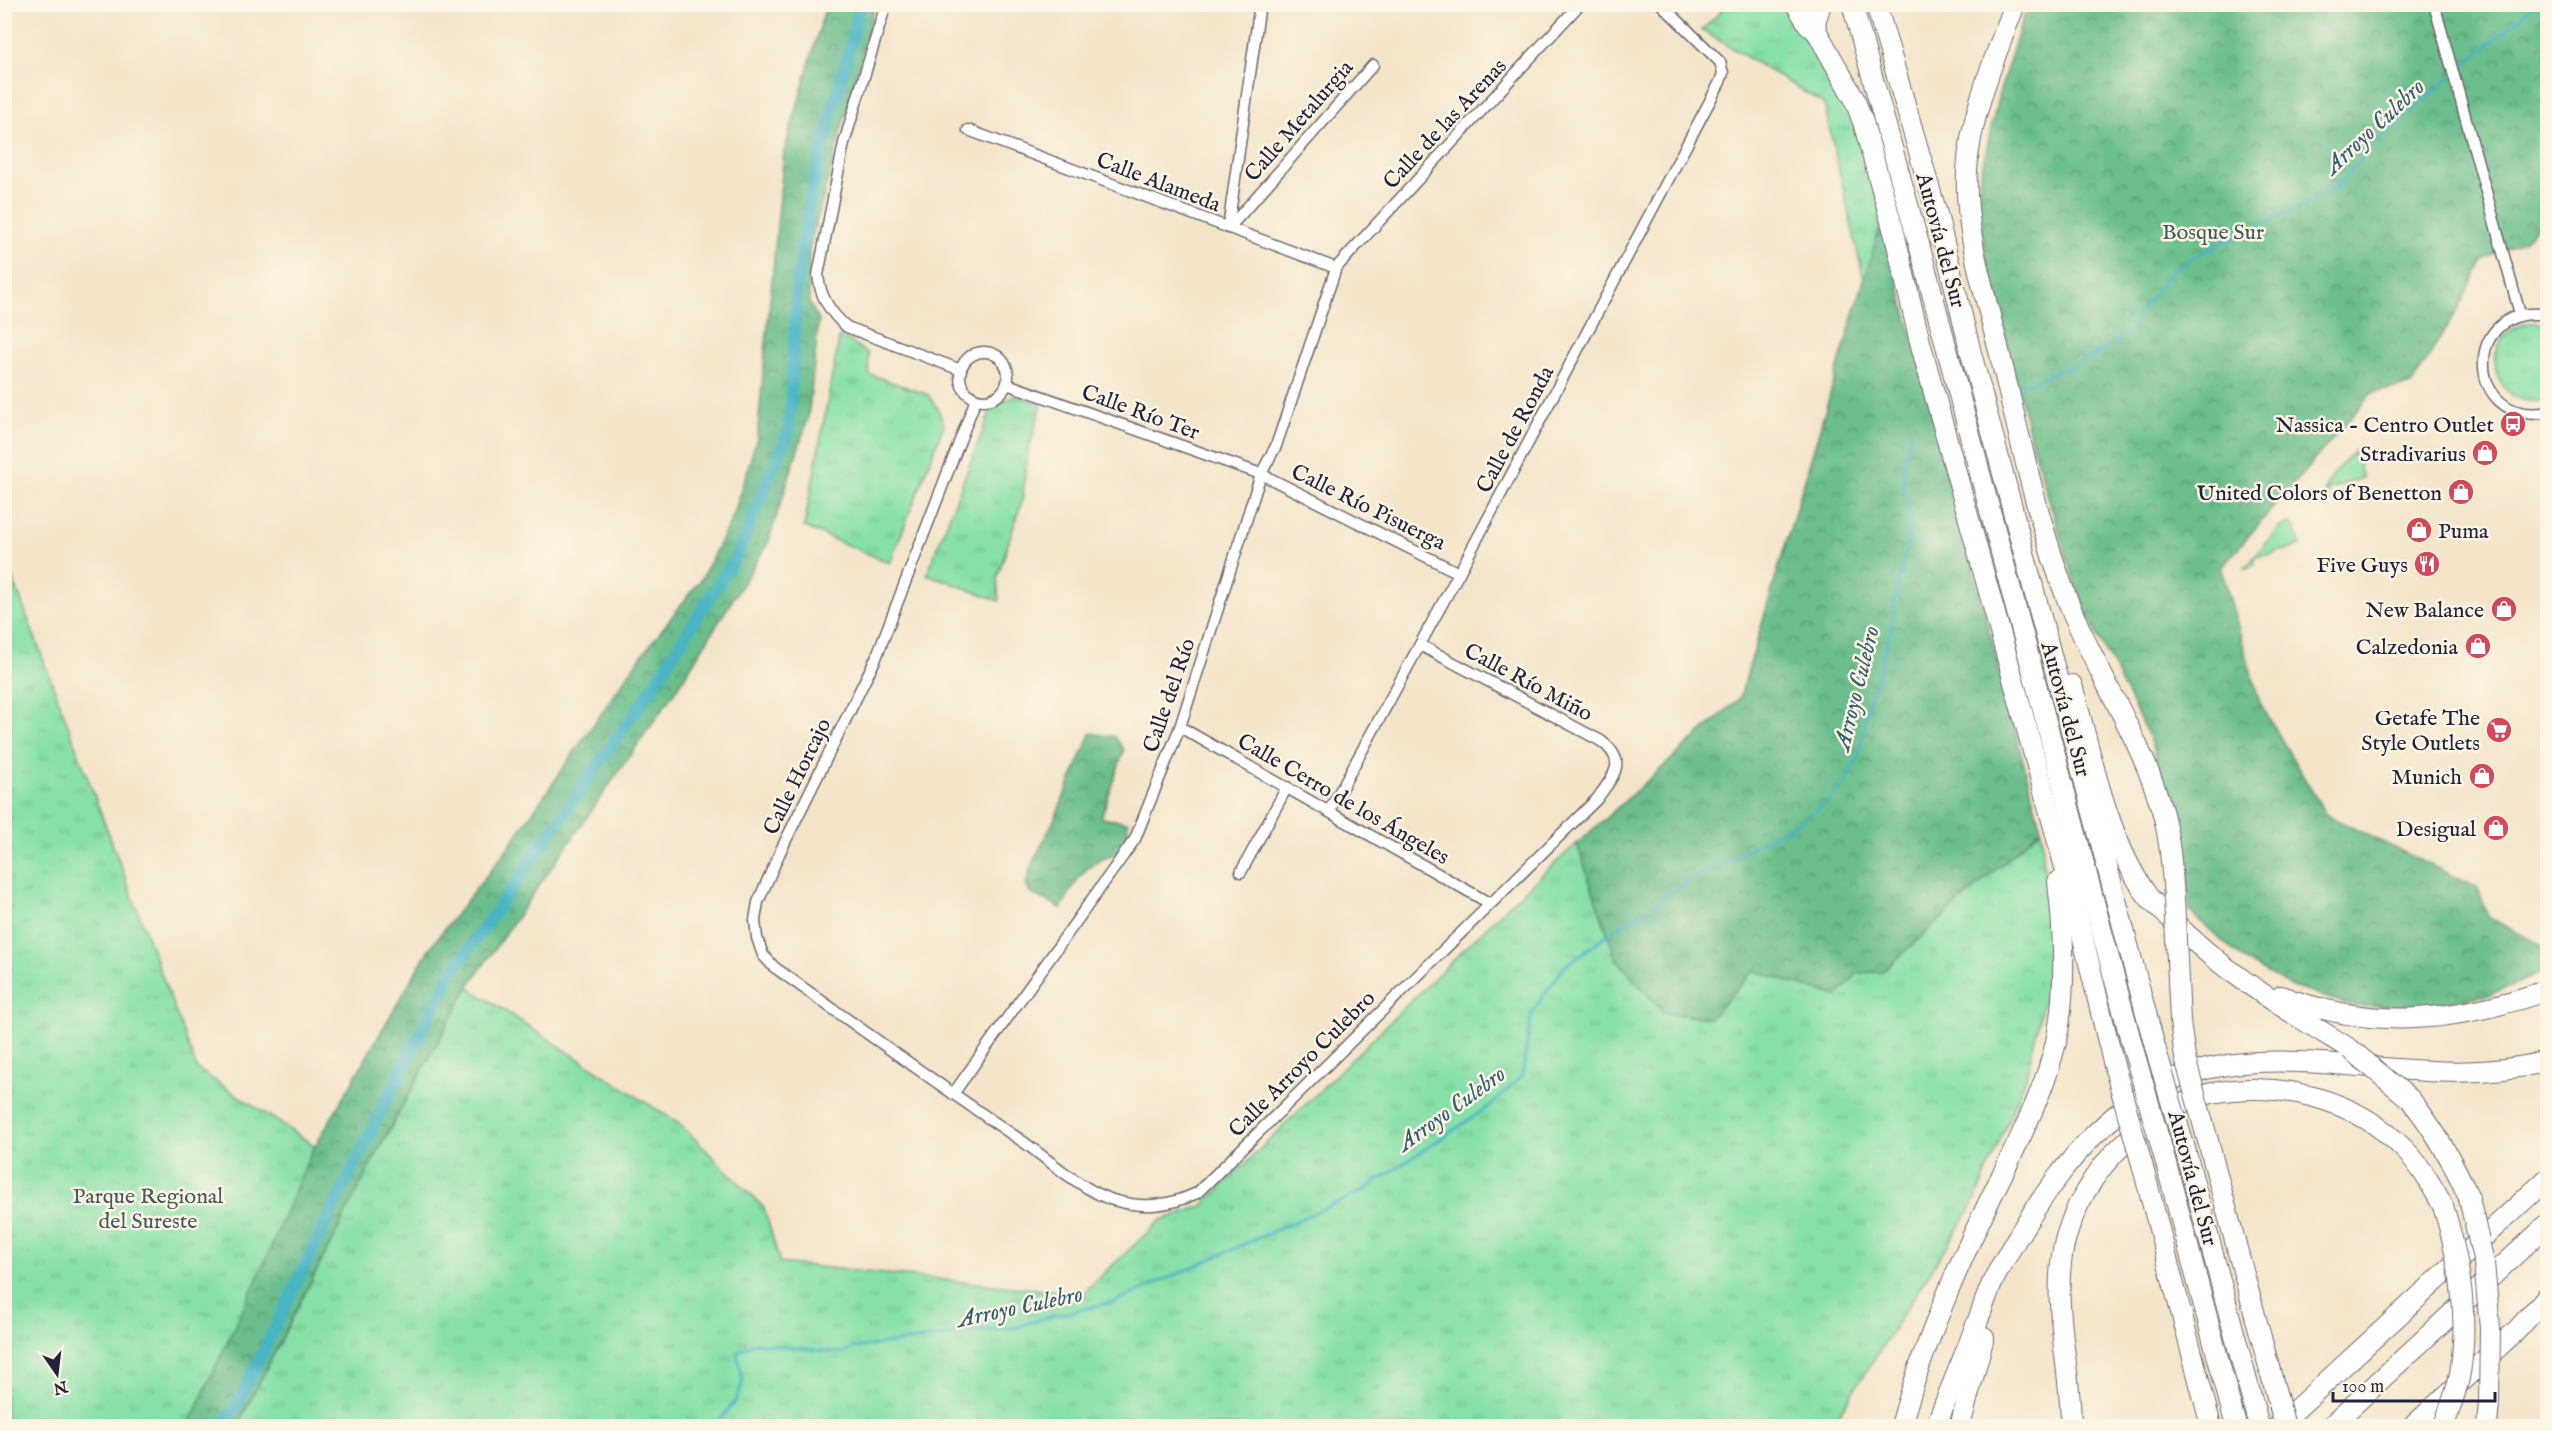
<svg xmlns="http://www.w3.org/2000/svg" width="2552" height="1431" font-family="'IM FELL English',serif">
  <defs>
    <pattern id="grass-tufts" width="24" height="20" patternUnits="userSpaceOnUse" patternTransform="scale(1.5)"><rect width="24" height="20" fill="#86e0a7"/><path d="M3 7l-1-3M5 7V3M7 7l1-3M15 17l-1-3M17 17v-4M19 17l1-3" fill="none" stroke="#73c091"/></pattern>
    <pattern id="forest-crowns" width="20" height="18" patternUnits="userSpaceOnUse" patternTransform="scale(1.5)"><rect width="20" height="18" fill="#6cbe8c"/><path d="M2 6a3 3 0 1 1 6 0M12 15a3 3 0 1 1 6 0" fill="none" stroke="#589a74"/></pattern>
  </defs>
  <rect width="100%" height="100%" fill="#fcf5e5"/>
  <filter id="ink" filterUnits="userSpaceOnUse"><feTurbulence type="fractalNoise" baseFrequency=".0167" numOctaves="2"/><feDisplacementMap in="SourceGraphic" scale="12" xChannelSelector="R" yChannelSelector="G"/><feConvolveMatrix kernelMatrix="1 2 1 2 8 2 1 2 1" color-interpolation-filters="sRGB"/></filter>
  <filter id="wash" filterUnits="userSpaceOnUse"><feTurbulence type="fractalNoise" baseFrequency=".008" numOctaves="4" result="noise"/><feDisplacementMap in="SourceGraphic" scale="24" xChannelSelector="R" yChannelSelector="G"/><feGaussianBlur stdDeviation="1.35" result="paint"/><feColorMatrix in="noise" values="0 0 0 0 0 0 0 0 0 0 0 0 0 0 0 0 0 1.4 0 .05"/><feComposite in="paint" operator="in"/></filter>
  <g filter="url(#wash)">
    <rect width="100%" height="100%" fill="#f4e5ca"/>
    <!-- grass -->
    <g fill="url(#grass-tufts)" stroke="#548171" stroke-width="1.5">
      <polygon points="1727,5 1793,5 1847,95 1870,170 1965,551 2041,829 2052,962 2026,1078 1973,1205 1831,1426 237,1426 341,1219 468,987 681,1125 764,1208 780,1263 1082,1294 1161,1220 1202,1206 1514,900 1740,698 1864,280 1824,104 1702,30"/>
      <path d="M2534,322L2547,325L2548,399C2492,416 2470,332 2534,322Z"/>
      <polygon points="840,334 868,354 869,374 928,395 938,409 944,425 890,563 804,527"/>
      <polygon points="1014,395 1042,404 1028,451 1022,501 997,578 999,601 927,574 991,410"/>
      <polygon points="4,555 197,1069 317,1147 207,1426 5,1426"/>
    </g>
    <!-- forest -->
    <g fill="url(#forest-crowns)" stroke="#477064" stroke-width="1.5">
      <polygon points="826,5 875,5 809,250 809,303 819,320 808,418 768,543 680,684 468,987 383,1141 237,1426 188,1426 261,1270 311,1153 429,949 505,852 639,659 702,578 734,514 757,438 784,152"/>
      <polygon points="2027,5 2547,5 2547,217 2523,241 2484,259 2458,309 2412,384 2372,393 2221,568 2260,703 2326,815 2478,888 2488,917 2547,948 2547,970 2542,973 2488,995 2414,1007 2354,1006 2292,987 2244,960 2190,912 2184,844 2149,737 2081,603 2033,448 1985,253 1979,205 1980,177 1999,94"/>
      <polygon points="1882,220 2041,829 1882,972 1858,973 1837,996 1754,971 1710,1018 1664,1013 1616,959 1577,844 1740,698"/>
      <path d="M1091,733L1115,737L1124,750L1101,818L1128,822V849C1086,862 1082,871 1061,908L1030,893L1026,884L1033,862L1055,818Z"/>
    </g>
    <!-- garden -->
    <g fill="#86e0a7" stroke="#548171" stroke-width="1.5">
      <path d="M2355,451L2363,478L2328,489L2329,495L2325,496C2324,479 2344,463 2355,451Z"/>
      <polygon points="2289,523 2295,528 2300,546 2254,558 2255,565 2245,568 2280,527"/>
    </g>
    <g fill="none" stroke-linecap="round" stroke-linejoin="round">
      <!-- stream -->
      <g stroke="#49b5c5" stroke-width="3">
        <polyline points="2457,72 2535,4"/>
        <polyline points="2019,386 2083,362 2129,334 2140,312 2172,270 2193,257 2305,204 2339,185 2376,142 2452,76"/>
        <polyline points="714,1426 735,1402 743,1382 737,1352 754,1343 843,1353 852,1348 1018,1327 1044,1318 1117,1301 1361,1192 1491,1105 1522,1076 1532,1012 1564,967 1612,931 1653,909 1663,896 1802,820 1825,804 1844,784 1858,759 1866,715 1892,625 1898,584 1909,540 1909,512 1903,488 1905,456 1912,429"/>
      </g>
      <!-- canal -->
      <polyline stroke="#49b5c5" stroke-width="12" points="223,1426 235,1409 379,1115 450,976 650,691 737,555 789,431 798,275 812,190 861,4"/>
    </g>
  </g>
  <g filter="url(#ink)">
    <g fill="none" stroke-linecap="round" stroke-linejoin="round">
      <!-- street casing -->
      <g stroke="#6c666d" stroke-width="13">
        <g id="street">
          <path d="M886,4L844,143L818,275C820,297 830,313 847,327L961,370"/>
          <polyline points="2434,4 2520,314"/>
          <polyline points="968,130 1336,268"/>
          <polyline points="1228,228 1260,4"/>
          <polyline points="1229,228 1373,65"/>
          <path d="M2548,315C2460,301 2465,429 2548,412"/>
          <circle cx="984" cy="376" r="24"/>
          <polyline points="1007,384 1261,474 1459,573"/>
          <path d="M976,399L876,658L780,852L758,902L755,920L757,938L763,955L774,967C857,1026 940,1086 1025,1143C1048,1160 1087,1193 1113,1200C1144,1209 1169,1206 1197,1193L1597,799C1613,776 1629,762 1601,741L1420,645"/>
          <polyline points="1180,727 1489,903"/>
          <polyline points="1329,811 1459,573 1720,82 1723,73 1720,62 1661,4"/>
          <polyline points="1241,872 1287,787"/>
          <polyline points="953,1094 1135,839 1180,727 1261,474 1276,446 1336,268 1580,4"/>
        </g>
      </g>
      <!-- highway casing -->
      <g stroke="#6c666d" stroke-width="22">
        <g id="highway">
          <polyline points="1796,4 1808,24 1817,32"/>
          <polyline points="1821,4 1815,23 1817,32 1854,98 1863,122 1894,232 1920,342 2071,889 2113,1062"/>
          <polyline points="1852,4 1923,259 2134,1052"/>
          <polyline points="1876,4 1937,214 1971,353 2155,1047"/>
          <path d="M2015,4C1995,58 1970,114 1967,171C1964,233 1986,296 2000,355C2020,438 2038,525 2069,604C2097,674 2141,738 2162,810C2170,839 2172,869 2174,898"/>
          <path d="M2072,685C2091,753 2106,837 2147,895C2153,903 2162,911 2170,918C2222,972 2287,1010 2350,1049"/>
          <path d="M2281,996C2374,1031 2455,1022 2548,990"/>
          <path d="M2410,1099C2435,1130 2453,1161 2469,1198"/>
          <polyline points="2208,1141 2269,1367"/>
          <polyline points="2185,1149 2259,1426"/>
          <polyline points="2164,1156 2236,1426"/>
          <polyline points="2142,1164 2211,1426"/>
          <path d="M1901,1426C1921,1353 1950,1283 1983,1214C2008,1161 2043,1099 2056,1042C2067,991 2064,934 2058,882"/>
          <path d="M1936,1426C1948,1394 1962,1362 1974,1330C1982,1312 1987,1292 1996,1275C2031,1211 2075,1141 2136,1100C2143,1095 2151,1089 2159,1085C2204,1064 2251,1060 2300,1062C2383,1065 2465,1083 2548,1061"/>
          <polyline points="1960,1426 1984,1337"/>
          <path d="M2071,1426C2071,1364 2049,1298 2066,1237C2079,1193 2105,1157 2140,1130C2161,1115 2187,1098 2212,1093C2280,1080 2356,1099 2405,1150C2421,1166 2432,1186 2443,1206"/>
          <polyline points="2278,1426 2548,1178"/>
          <polyline points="2331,1426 2548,1224"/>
          <polyline points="2413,1426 2518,1329 2548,1295"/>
          <polyline points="2487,1426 2489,1403"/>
        </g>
      </g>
      <!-- street -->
      <use href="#street" stroke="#fff" stroke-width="10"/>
      <!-- highway -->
      <use href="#highway" stroke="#fff" stroke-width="20"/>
      <!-- highway-bridge casing -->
      <g stroke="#6c666d" stroke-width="22" stroke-linecap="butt">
        <g id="highway-bridge">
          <polyline points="2174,898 2180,1021 2185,1058 2208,1141"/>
          <polyline points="2155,1047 2185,1149"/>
          <polyline points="2350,1049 2410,1099"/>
          <polyline points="2134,1052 2164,1156"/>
          <polyline points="2113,1062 2142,1164"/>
          <polyline points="2469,1198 2484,1263 2490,1328 2489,1403"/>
          <path d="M2443,1206C2460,1260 2469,1316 2460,1373C2457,1391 2449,1409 2444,1426"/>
          <polyline points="2269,1367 2285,1426"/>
        </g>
      </g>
      <!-- highway-bridge -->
      <use href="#highway-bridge" stroke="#fff" stroke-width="20"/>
    </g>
  </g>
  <!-- icons -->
  <defs>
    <g id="bus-disc" transform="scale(1.35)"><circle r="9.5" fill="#d1495b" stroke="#fcf5e5"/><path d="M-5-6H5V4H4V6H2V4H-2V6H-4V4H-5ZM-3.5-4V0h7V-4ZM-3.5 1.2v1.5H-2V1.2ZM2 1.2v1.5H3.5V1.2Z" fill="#fff"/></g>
    <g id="shop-disc" transform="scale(1.35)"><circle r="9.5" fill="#d1495b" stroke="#fcf5e5"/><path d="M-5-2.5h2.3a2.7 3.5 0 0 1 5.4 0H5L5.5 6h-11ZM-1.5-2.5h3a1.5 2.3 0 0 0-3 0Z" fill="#fff"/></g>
    <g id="restaurant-disc" transform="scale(1.35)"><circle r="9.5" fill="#d1495b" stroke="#fcf5e5"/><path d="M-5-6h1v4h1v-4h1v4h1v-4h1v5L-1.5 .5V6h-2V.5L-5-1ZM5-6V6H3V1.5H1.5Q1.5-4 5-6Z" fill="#fff"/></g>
    <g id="supermarket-disc" transform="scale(1.35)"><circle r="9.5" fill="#d1495b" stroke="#fcf5e5"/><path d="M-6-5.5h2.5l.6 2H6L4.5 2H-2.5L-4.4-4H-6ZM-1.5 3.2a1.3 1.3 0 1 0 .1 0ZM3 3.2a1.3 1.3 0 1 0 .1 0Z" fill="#fff"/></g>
  </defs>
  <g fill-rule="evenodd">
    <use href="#bus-disc" x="2513" y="424"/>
    <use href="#shop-disc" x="2485" y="453"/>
    <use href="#shop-disc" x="2461" y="492"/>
    <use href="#shop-disc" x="2419" y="530"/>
    <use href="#restaurant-disc" x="2427" y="564"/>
    <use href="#shop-disc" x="2504" y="609"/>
    <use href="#shop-disc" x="2478" y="646"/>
    <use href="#supermarket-disc" x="2499" y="730"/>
    <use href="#shop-disc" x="2482" y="776"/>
    <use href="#shop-disc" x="2496" y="828"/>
  </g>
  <g text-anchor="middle" stroke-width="5" stroke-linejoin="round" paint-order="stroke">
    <!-- street labels -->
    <g font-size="22" fill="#22223b" stroke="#fcf5e5">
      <text transform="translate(1298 120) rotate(-49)" y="8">Calle Metalurgia</text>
      <text transform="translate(1444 123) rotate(-47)" y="8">Calle de las Arenas</text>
      <text transform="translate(1159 181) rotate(21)" y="8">Calle Alameda</text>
      <text transform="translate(1942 240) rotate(75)" y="8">Autovía del Sur</text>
      <text transform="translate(1141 411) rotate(20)" y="8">Calle Río Ter</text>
      <text transform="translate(1514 429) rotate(-62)" y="8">Calle de Ronda</text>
      <text transform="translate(1369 506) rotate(26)" y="8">Calle Río Pisuerga</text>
      <text transform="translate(1529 681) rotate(28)" y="8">Calle Río Miño</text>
      <text transform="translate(1168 695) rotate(-71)" y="8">Calle del Río</text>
      <text transform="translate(2067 709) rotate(75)" y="8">Autovía del Sur</text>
      <text transform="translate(796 776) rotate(-64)" y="8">Calle Horcajo</text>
      <text transform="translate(1344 798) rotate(30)" y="8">Calle Cerro de los Ángeles</text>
      <text transform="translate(1301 1063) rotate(-45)" y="8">Calle Arroyo Culebro</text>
      <text transform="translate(2194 1178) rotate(75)" y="8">Autovía del Sur</text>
    </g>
    <!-- park labels -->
    <g font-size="22" fill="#405b5b" stroke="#fcf5e5">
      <text x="2213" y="239">Bosque Sur</text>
      <text x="148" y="1203">Parque Regional<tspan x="148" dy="25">del Sureste</tspan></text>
    </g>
    <!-- poi labels -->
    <g font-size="22" fill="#22223b" stroke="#fcf5e5" text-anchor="end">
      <text x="2494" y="432">Nassica - Centro Outlet</text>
      <text x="2466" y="461">Stradivarius</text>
      <text x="2442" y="500">United Colors of Benetton</text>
      <text x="2438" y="538" text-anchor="start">Puma</text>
      <text x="2408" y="572">Five Guys</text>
      <text x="2484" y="617">New Balance</text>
      <text x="2458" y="654">Calzedonia</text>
      <text x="2480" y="725">Getafe The<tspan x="2480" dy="25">Style Outlets</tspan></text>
      <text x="2462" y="784">Munich</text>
      <text x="2476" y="836">Desigual</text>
    </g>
    <!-- water labels -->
    <g font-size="24" font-style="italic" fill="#325d72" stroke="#fcf5e5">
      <text transform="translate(2374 126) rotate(-43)" y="8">Arroyo Culebro</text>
      <text transform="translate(1856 688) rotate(-76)" y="8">Arroyo Culebro</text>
      <text transform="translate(1451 1108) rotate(-36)" y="8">Arroyo Culebro</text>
      <text transform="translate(1020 1306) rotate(-12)" y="8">Arroyo Culebro</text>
    </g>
  </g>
  <!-- margin -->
  <rect width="2552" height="1431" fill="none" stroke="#fcf5e5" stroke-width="24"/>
  <!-- north arrow -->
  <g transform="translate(57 1374) rotate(166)" stroke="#fcf5e5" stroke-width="4.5" paint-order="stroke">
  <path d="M0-4.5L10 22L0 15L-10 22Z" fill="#22223b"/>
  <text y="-9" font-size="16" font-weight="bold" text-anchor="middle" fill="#22223b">N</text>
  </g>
  <!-- scale -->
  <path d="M2333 1392v9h162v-9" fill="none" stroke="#22223b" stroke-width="3"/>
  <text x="2342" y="1392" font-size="18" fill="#22223b" stroke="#fcf5e5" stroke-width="4.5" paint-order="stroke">100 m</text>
</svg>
